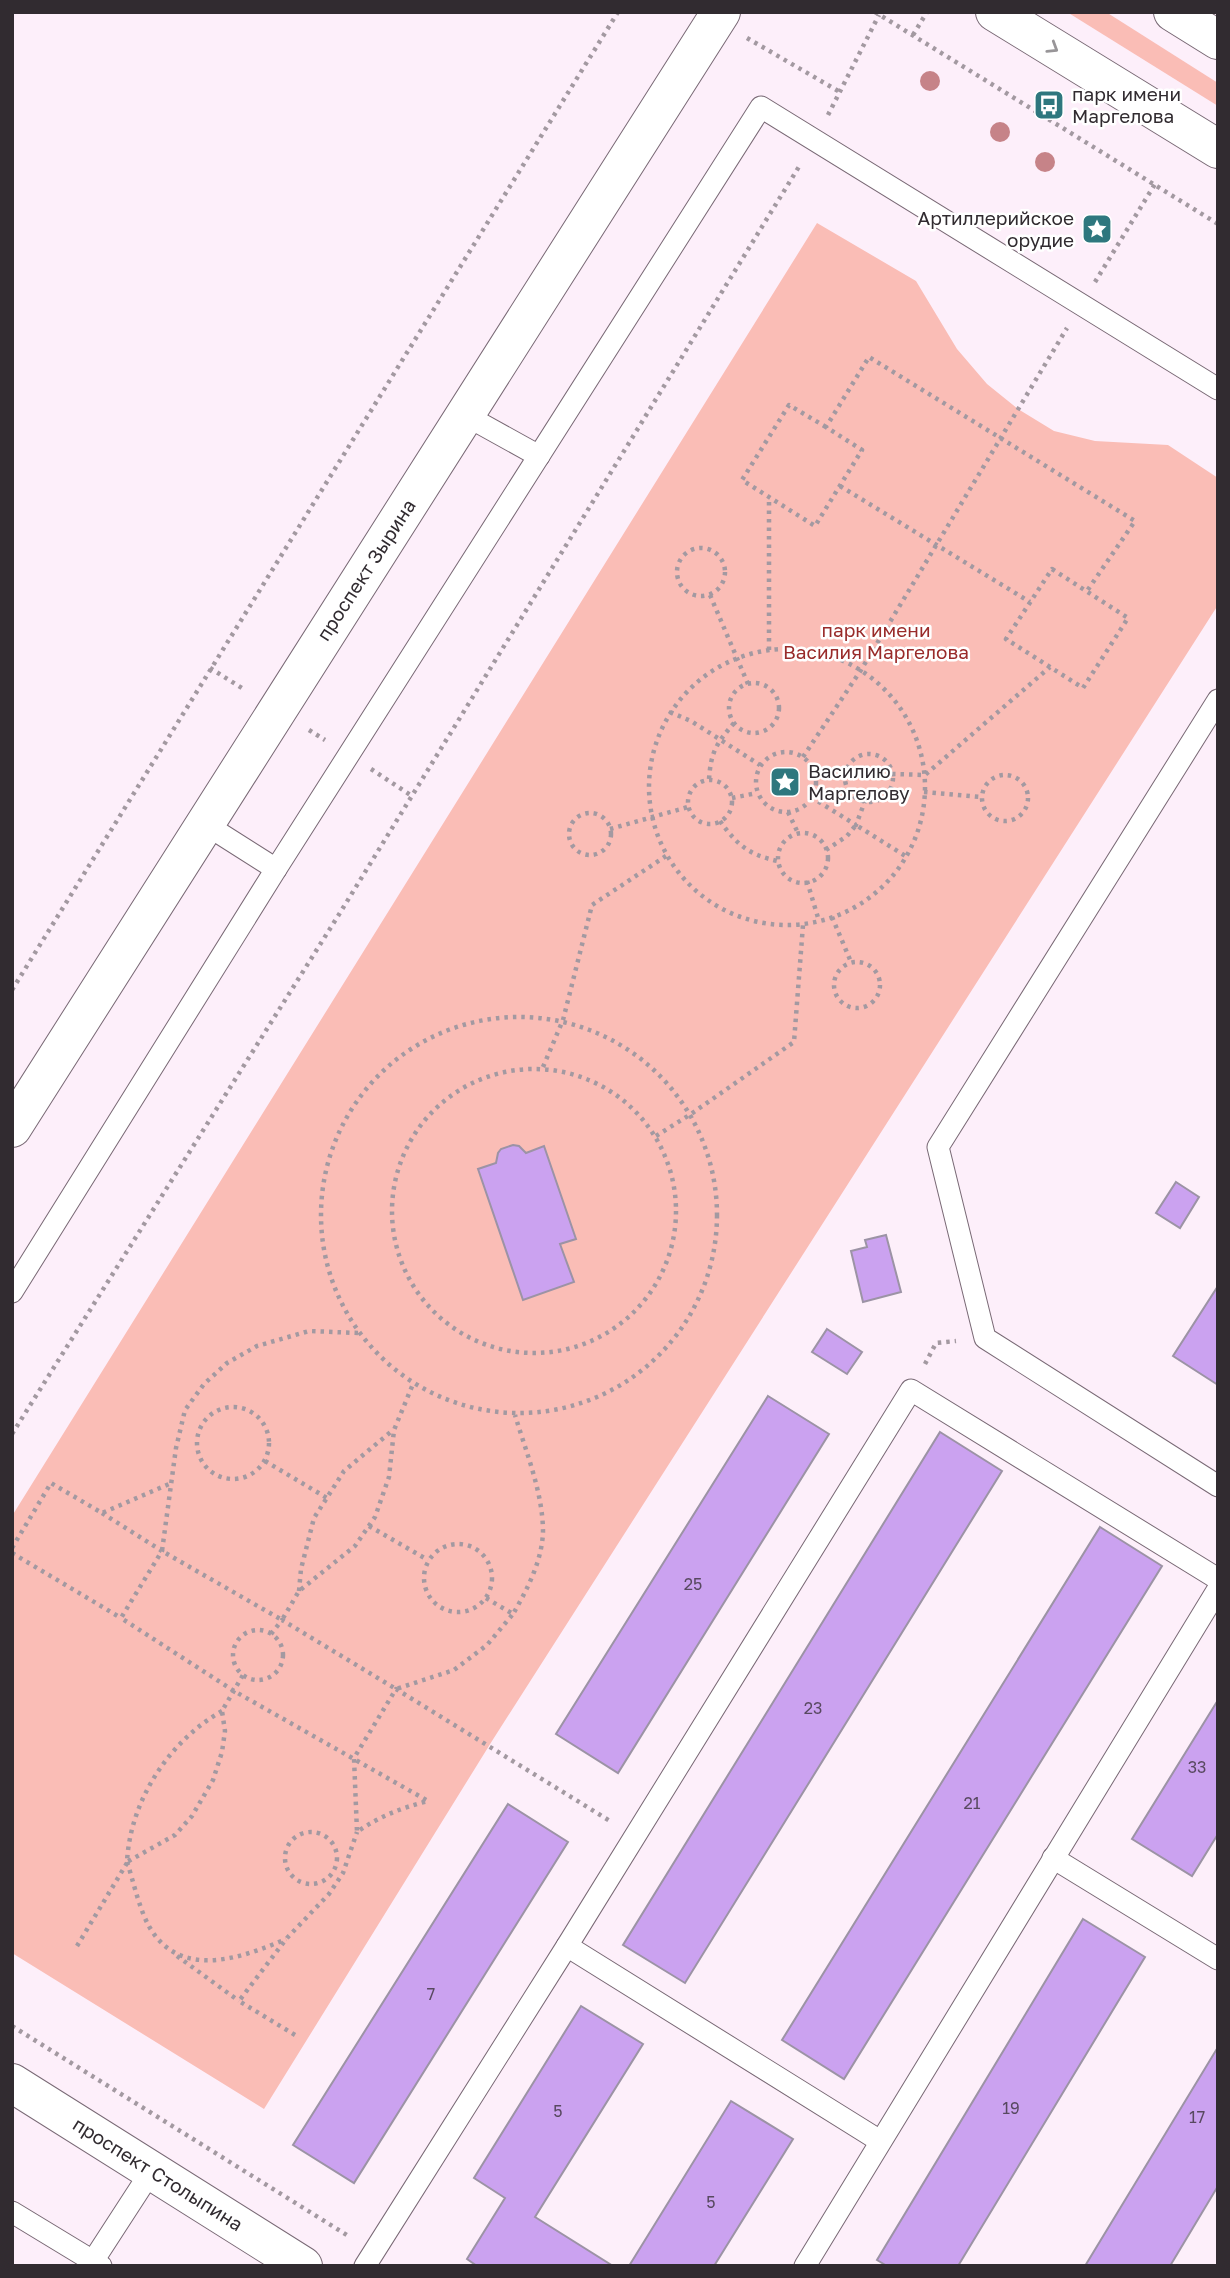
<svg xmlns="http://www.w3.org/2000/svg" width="1230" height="2278" font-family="'Golos Text',sans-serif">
  <rect width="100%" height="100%" fill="#fdeffa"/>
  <!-- green -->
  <g fill="#fabdb6">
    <polygon points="1067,12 1106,12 1218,83 1218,106"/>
    <polygon points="817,223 916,281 957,349 987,384 1018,409 1054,431 1095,441 1168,445 1218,478 1218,605 492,1741 264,2109 12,1953 12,1516"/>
  </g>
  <!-- building -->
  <g fill="#cba2f0" stroke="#9c93a5" stroke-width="2">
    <polygon points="513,1145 519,1146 526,1153 544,1146 576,1239 560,1244 574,1282 523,1300 478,1169 496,1163 498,1153 501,1149"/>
    <polygon points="1176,1182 1199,1197 1180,1228 1156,1213"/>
    <polygon points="886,1235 901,1292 863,1302 851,1251 867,1247 865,1240"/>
    <polygon points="1218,1286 1218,1385 1173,1356"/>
    <polygon points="827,1329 862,1352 847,1374 812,1352"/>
    <polygon points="768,1396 829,1434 618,1773 556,1734"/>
    <polygon points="940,1432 1002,1471 685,1983 623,1945"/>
    <polygon points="1100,1527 1162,1566 844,2079 782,2040"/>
    <polygon points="1218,1700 1218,1834 1192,1876 1132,1839"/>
    <polygon points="508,1804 568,1842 354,2183 293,2145"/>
    <polygon points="1083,1919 1145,1957 958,2266 887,2266 877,2260"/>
    <polygon points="581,2006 643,2044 535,2217 613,2266 477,2266 467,2259 505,2198 474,2178"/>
    <polygon points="1218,2047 1218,2186 1170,2266 1085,2266"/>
    <polygon points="731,2101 793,2139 714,2266 629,2266"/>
  </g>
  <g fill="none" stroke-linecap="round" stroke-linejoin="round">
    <!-- lane casing -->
    <g stroke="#796975" stroke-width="23">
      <g id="lane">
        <polyline points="465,415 539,456"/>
        <polyline points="1218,700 938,1147 985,1338 1218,1486"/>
        <polyline points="205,824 276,869"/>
        <polyline points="12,1292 276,869 761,107 1218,389"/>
        <polyline points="1053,1858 1218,1959"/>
        <polyline points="567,1946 880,2141"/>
        <polyline points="12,2212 101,2266"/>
        <polyline points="93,2261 152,2170"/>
        <polyline points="365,2266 567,1946 911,1390 1218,1579"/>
        <polyline points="805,2266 1218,1589"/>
      </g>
    </g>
    <!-- secondary casing -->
    <g stroke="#796975" stroke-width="40">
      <g id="secondary">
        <polyline points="995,12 1218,149"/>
        <polyline points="1173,12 1218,40"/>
        <polyline points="12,1128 721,12"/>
        <polyline points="12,2083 303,2266"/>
      </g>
    </g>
    <!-- path -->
    <g stroke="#a399a1" stroke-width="4.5" stroke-dasharray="3.5 5" stroke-linecap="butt">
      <polyline points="875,12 1218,224"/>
      <polyline points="913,35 927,12"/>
      <polyline points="747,38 840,92"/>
      <polyline points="828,115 879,15"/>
      <polyline points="1095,282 1155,184"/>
      <polyline points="826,427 789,405 742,480 815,526 862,450 826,427 869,357 1135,521 1087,591"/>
      <polyline points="840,486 1030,602"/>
      <circle cx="701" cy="572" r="24"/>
      <polygon points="1052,569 1128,618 1083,688 1006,639"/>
      <polyline points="710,595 748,684"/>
      <circle cx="787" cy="787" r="138"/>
      <polyline points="769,650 769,498"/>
      <polyline points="210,668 245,690"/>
      <circle cx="754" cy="708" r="25"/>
      <polyline points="670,712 691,721 760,765"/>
      <polyline points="309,730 325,740"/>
      <circle cx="786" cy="782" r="30"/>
      <circle cx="869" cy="778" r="24"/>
      <polyline points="803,757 861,670 1067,328"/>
      <polyline points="371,769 412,796"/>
      <polyline points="892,774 925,775 1050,667"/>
      <circle cx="1005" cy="798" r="23"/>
      <path d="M709,779C711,752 716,744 734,723"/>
      <circle cx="710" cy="802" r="22"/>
      <polyline points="924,792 981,797"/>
      <polyline points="811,797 856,825 865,801"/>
      <polyline points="732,798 757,793"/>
      <polyline points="788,812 798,833"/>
      <circle cx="590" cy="834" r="21"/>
      <path d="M720,821C737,845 749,855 778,861"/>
      <polyline points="610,829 688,807"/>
      <circle cx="803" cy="858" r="25"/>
      <polyline points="826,850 847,836 856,825 907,857"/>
      <polyline points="807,881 819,921"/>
      <polyline points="832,917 851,962"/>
      <circle cx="857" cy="985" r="23"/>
      <polyline points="12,990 618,12"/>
      <circle cx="519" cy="1215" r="198"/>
      <polyline points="543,1067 563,1020 592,905 666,856"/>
      <circle cx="534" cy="1211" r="142"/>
      <polyline points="656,1136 691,1114 794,1042 803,925"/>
      <polyline points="358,1333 309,1331 257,1346 227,1363 204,1384 185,1410 176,1448 162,1551 282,1620 299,1591 355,1546 375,1517 389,1477 394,1430 413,1384"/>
      <polyline points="925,1364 936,1343 956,1341"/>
      <circle cx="233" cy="1443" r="36"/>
      <polyline points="12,1434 338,916 800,165"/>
      <polyline points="265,1461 327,1498"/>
      <path d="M102,1513L162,1551L121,1618L234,1691L428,1801C401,1808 380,1816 357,1832L354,1758L396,1689L610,1821"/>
      <polyline points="369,1526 428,1560"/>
      <circle cx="458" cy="1578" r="34"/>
      <polyline points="12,1548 51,1483 102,1513 169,1484"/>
      <polyline points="12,1553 121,1618"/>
      <polyline points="299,1591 301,1569 314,1518 344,1471 393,1430"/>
      <path d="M486,1598L513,1614C527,1590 542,1561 543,1532C543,1493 526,1452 515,1415"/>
      <circle cx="258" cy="1655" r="25"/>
      <polyline points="271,1634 282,1620 396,1689 454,1670 487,1645 513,1614"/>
      <path d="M222,1711C169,1741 130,1801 127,1862L175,1835L192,1816L213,1780L222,1752L225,1731L222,1711L243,1675"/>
      <circle cx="311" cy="1858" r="26"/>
      <path d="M127,1862C134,1883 139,1909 150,1928C181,1980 242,1958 286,1939"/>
      <polyline points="77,1946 127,1863"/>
      <polyline points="177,1956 239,2001"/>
      <polyline points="12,2026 350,2237"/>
      <polyline points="295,2035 239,2001 287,1938 329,1894 343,1873 357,1832"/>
    </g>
    <!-- lane -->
    <use href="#lane" stroke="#fff" stroke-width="21"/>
    <!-- secondary -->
    <use href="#secondary" stroke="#fff" stroke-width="38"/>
  </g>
  <!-- trees -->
  <g fill="#c68388">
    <circle cx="930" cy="81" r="10"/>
    <circle cx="1000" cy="132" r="10"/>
    <circle cx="1045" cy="162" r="10"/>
  </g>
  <!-- one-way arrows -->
  <defs><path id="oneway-chevron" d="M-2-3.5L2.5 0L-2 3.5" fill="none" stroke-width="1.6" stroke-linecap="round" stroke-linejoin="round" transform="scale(1.75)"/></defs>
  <use stroke="#989598" href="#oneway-chevron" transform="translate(1053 48) rotate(32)"/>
  <!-- icons -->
  <defs>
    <g id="bus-square" transform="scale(1.575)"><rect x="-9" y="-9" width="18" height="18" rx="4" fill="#2e777e" stroke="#fff"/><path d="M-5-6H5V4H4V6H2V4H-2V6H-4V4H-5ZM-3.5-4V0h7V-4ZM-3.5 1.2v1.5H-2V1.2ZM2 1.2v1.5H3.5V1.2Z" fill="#fff"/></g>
    <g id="sight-square" transform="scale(1.575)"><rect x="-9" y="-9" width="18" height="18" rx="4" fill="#2e777e" stroke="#fff"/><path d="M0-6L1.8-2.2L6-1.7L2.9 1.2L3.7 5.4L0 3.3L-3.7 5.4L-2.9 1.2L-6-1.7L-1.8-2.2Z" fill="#fff"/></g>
  </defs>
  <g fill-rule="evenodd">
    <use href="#bus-square" x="1049" y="105"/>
    <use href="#sight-square" x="1097" y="229"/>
    <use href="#sight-square" x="785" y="782"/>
  </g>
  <g text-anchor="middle" stroke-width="5" stroke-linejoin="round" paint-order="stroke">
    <!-- number labels -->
    <g font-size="16" fill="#584960">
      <text x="693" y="1590">25</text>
      <text x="813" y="1714">23</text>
      <text x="1197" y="1773">33</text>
      <text x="972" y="1809">21</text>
      <text x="431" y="2000">7</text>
      <text x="1011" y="2114">19</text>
      <text x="558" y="2117">5</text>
      <text x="1197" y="2123">17</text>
      <text x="711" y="2208">5</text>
    </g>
    <!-- poi labels -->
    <g font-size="19" fill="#312b30" stroke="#fff" text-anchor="start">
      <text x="1072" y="101">парк имени<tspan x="1072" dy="22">Маргелова</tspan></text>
      <text x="1074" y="225" text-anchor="end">Артиллерийское<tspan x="1074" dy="22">орудие</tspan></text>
      <text x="808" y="778">Василию<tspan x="808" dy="22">Маргелову</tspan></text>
    </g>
    <!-- street labels -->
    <g font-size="19" fill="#312b30" stroke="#fff">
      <text transform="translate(366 570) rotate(-57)" y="7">проспект Зырина</text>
      <text transform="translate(158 2174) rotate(32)" y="7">проспект Столыпина</text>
    </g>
    <!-- park labels -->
    <g font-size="19" fill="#992b2a" stroke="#fff">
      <text x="876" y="637">парк имени<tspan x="876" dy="22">Василия Маргелова</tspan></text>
    </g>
  </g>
  <!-- border -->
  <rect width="1230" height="2278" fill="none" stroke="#312b30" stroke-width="28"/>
</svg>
